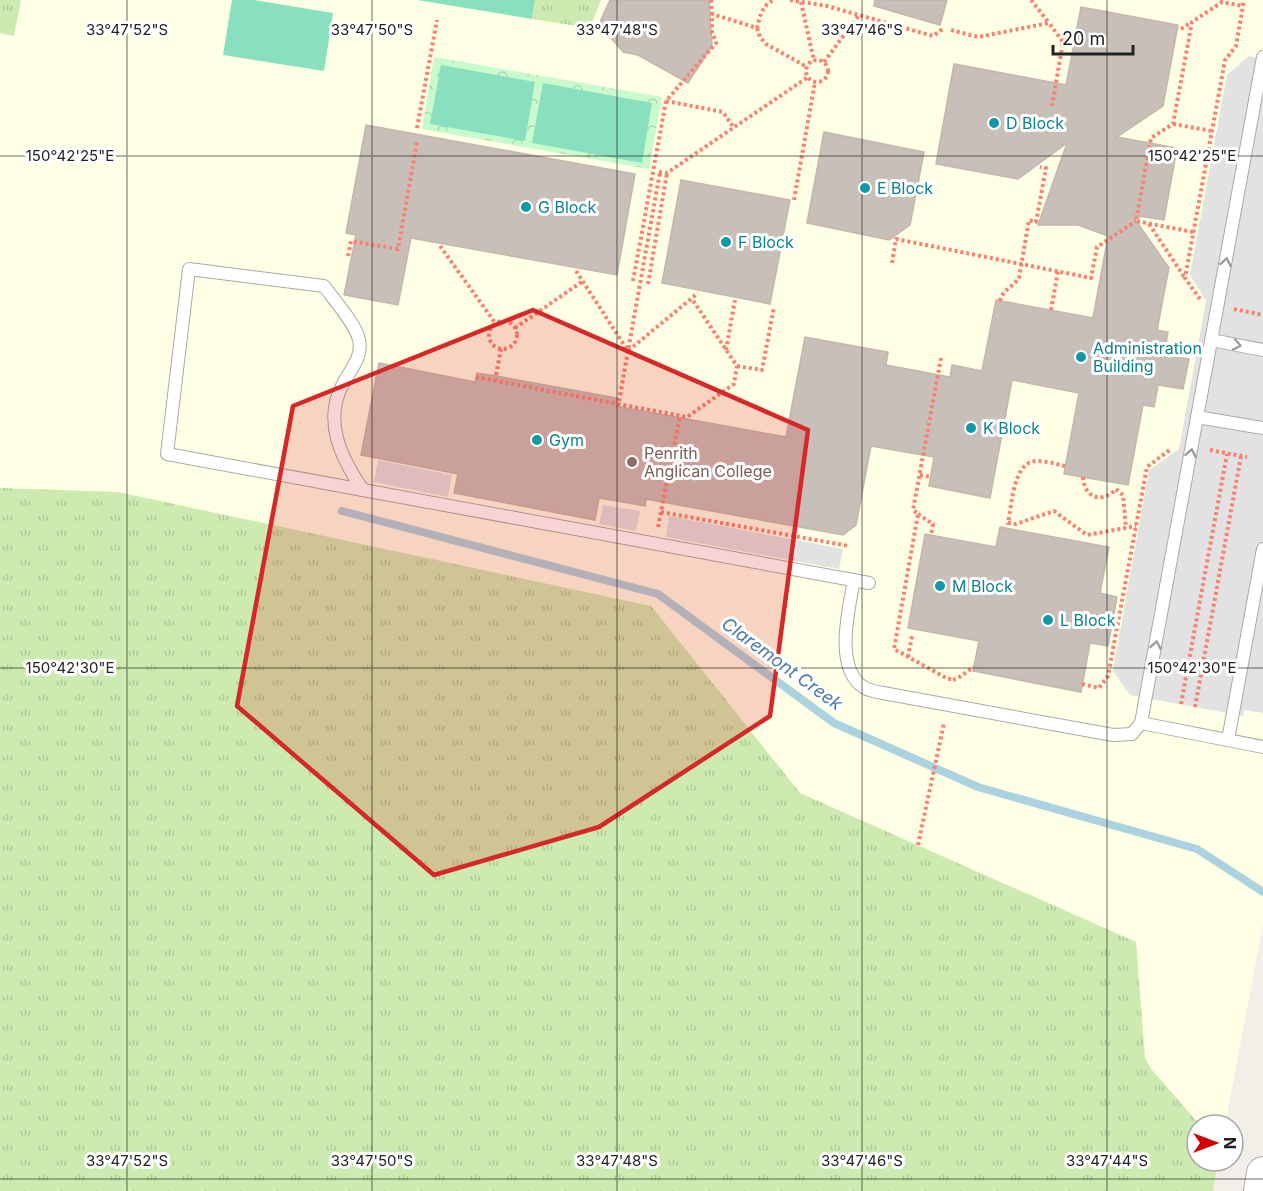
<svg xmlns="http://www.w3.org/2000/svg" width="1263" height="1191" font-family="Inter,sans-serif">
  <defs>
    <pattern id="grass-tufts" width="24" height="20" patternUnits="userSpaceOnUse" patternTransform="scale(1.5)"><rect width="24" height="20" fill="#cdebb0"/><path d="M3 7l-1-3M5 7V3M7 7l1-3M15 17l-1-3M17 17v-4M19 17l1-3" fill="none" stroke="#b0c997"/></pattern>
    <pattern id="park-crowns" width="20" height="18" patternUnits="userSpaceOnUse" patternTransform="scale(1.5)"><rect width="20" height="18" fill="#c8facc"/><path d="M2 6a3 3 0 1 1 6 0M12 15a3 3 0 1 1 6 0" fill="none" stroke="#acd6af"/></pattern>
  </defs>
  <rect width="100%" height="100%" fill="#f2efe9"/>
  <!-- education -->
  <polygon fill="#ffffe5" points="0,0 1263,0 1263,924 1225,1125 1197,1125 1197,1161 1218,1161 1213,1191 212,1191 0,1153"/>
  <!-- grass -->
  <g fill="url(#grass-tufts)">
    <polygon points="0,0 21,0 14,36 0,33"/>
    <polygon points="535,0 601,0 590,28 532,19"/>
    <polygon points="0,488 118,492 651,606 800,793 1136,942 1145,1058 1152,1070 1200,1125 1197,1125 1197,1161 1218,1161 1213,1191 0,1191"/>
  </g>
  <!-- park -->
  <polygon fill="url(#park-crowns)" points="434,57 662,97 649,169 422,129"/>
  <!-- pitch -->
  <g fill="#88e0be">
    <polygon points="232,0 254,0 333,13 324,71 223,55"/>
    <polygon points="417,0 535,0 532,19"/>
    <polygon points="441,65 535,82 525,141 430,124"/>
    <polygon points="543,83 652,103 642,163 532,143"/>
  </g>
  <!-- parking -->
  <g fill="#e2e2e2">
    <polygon points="1249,56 1263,59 1263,713 1244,710 1243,716 1130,695 1113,671 1149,470 1179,449 1206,301 1190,275 1227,75"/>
    <polygon points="378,460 452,475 448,497 374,482"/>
    <polygon points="603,505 640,511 636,531 599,524"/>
    <polygon points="669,516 843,549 839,569 666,537"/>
  </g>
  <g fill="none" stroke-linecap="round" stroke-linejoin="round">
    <!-- stream -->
    <polyline stroke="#aad3df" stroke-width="8" points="342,511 658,594 834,723 978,787 1197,849 1263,892"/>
  </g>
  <!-- building -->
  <g fill="#c7bfb8" stroke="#c4b6ab" stroke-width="1.5">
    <polygon points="610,0 709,0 712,46 688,83 638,55 623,52 599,24"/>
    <polygon points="875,0 947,0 940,25 874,6"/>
    <polygon points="1081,7 1178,25 1163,106 1117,137 1177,148 1164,220 1132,215 1169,268 1157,330 1168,332 1164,355 1189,359 1183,389 1158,385 1154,407 1143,405 1128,485 1064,474 1079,393 1012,380 990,498 929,486 934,457 871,446 856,525 843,535 646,499 645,506 599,498 595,520 454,493 458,474 361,455 379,363 475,382 477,373 496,376 617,398 615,406 786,437 805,337 888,352 886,365 950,377 952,365 982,371 996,300 1093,318 1108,236 1078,225 1038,225 1067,143 1018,179 936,164 954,64 1066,85"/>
    <polygon points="366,125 635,174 617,275 411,238 398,305 344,295 356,235 346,233"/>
    <polygon points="824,132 924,152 910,225 889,240 807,223"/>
    <polygon points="681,180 790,200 770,304 662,283"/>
    <polygon points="1000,527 1109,547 1100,593 1117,597 1108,646 1090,643 1081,692 973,671 979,641 908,628 925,534 996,547"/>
  </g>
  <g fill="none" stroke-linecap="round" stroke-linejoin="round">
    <!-- service casing -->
    <g stroke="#a9a9a9" stroke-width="14">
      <g id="service">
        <path d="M189,269L324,286C334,300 356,324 359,340C363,356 351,369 344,382C322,420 341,458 363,490L167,454Z"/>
        <polyline points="1211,340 1263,350"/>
        <polyline points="1197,417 1263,428"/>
        <polyline points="363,490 869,583"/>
        <path d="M854,580C849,608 833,670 865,688C870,691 877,692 883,693L1113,735L1132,734L1141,723L1263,747"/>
        <polyline points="1141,723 1263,57"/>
        <polyline points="1228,740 1263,549"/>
      </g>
    </g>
    <!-- tertiary casing -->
    <g stroke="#a9a9a9" stroke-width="34">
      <polyline id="tertiary" points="1260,1191 1263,1173"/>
    </g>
    <!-- path -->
    <g stroke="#fa8072" stroke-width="4" stroke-dasharray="3 3" stroke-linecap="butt">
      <polyline points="711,0 712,14"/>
      <polyline points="790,0 827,6 933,36 944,28"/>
      <polyline points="1031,0 1049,23"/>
      <polyline points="801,2 814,61"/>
      <polyline points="757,28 760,37 766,44 807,67"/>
      <polyline points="1181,29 1192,22"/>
      <polyline points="951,30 978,37 1049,23 1063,42 1052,106"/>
      <circle cx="817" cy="71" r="11"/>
      <polyline points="824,62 859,15"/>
      <polyline points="666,101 723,112 734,128"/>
      <polyline points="1173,124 1212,131"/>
      <polyline points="417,128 437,20"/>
      <polyline points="659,172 667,173 808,77"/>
      <polyline points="794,200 815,82"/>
      <polyline points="1149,224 1185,278"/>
      <polyline points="1193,232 1136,221 1151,138 1173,124 1192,22 1222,2 1243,6"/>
      <polyline points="440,246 496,324"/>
      <polyline points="348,256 351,241 398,249 417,142"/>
      <polyline points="892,263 896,239 1091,278 1097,247 1136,221"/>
      <polyline points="576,271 628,351 698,293"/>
      <path d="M633,281L666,101L716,43L712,32V14L757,28C760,16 762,5 774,0"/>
      <polyline points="648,284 667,173"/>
      <polyline points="1200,299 1185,278 1225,60 1236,46 1244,0"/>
      <path d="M1000,301C1002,290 1013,287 1019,278L1029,220L1036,222L1046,168L1040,167"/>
      <polyline points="1234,309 1263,315"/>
      <polyline points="1051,310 1058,271"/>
      <circle cx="503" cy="335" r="14"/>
      <polyline points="515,328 583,281"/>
      <polyline points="726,350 735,300"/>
      <polyline points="941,358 913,510 918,514 894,649 948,679 953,679"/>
      <polyline points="737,366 762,370 774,307"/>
      <polyline points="476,377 687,417 734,384 737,366 692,299"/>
      <polyline points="495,381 501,349"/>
      <polyline points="618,407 660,172"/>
      <polyline points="1210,450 1247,457"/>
      <path d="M1065,466C1056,464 1046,461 1036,461C1013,462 1012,505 1008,523L1016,524L1054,511L1087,535L1136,526"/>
      <polyline points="920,475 931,477"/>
      <path d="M1083,477C1084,498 1102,504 1116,489L1123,495L1126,528"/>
      <polyline points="661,512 849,546"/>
      <polyline points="918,514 933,524 931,535"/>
      <polyline points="658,527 680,416"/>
      <polyline points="908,657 912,636"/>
      <polyline points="953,680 958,678 974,667"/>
      <polyline points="1082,684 1099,688 1108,676 1147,467 1171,449"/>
      <polyline points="1181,704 1227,454"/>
      <polyline points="1195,707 1241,456"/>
      <polyline points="918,845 944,723"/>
    </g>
    <!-- service -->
    <use href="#service" stroke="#fff" stroke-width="12"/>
    <!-- tertiary -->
    <use href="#tertiary" stroke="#fff" stroke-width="32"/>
  </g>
  <!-- one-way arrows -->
  <defs><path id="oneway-chevron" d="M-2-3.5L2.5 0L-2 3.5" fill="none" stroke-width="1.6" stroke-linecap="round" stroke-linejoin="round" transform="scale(1.5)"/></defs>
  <g stroke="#9c9c9c">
    <use href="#oneway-chevron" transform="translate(1226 262) rotate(-80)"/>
    <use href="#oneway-chevron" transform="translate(1237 345) rotate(11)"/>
    <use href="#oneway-chevron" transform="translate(1191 453) rotate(-80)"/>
    <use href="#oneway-chevron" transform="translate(1156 645) rotate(-80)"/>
  </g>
  <!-- marked area -->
  <path fill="#d62828" fill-opacity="0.2" stroke="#d62828" stroke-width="4.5" stroke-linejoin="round" d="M533,310L808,430L770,716L599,827L434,875L237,706L293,406Z"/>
  <!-- ticks -->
  <path fill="none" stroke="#222" stroke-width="1.5" stroke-opacity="0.45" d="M127,0V1191M372,0V1191M617,0V1191M862,0V1191M1107,0V1191M0,156H1263M0,668H1263M0,1179H1263"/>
  <!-- markers -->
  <g fill="#0f9aa8" stroke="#fff" stroke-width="2">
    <circle cx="994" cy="123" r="6"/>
    <circle cx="865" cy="188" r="6"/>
    <circle cx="526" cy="207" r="6"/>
    <circle cx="726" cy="242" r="6"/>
    <circle cx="1081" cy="357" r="6"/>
    <circle cx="971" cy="428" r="6"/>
    <circle cx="537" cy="440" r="6"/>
    <circle cx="940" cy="586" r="6"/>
    <circle cx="1048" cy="620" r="6"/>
  </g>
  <circle fill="#8d6e63" stroke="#fff" stroke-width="2" cx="632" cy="462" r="6"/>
  <g text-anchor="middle" stroke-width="6" stroke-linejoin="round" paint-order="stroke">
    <!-- culture labels -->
    <g font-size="16" fill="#0d838f" stroke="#fff" text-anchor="start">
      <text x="1006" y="129">D Block</text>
      <text x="877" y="194">E Block</text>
      <text x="538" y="213">G Block</text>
      <text x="738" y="248">F Block</text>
      <text x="1093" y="354">Administration<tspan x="1093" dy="18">Building</tspan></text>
      <text x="983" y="434">K Block</text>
      <text x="549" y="446">Gym</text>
      <text x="952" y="592">M Block</text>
      <text x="1060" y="626">L Block</text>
    </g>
    <!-- education labels -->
    <g font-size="16" fill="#785e54" stroke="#fff" text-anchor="start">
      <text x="644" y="459">Penrith<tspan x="644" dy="18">Anglican College</tspan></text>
    </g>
    <!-- water labels -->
    <g font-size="18" font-style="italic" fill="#4a7aab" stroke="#fff">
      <text transform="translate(782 664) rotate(36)" y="6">Claremont Creek</text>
    </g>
  </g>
  <g font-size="15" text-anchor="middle" fill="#222" stroke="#fff" stroke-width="6" stroke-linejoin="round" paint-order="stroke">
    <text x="127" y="35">33°47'52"S</text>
    <text x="372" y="35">33°47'50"S</text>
    <text x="617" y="35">33°47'48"S</text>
    <text x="862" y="35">33°47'46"S</text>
    <text x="1192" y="161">150°42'25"E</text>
    <text x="70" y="161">150°42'25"E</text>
    <text x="1192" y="673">150°42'30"E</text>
    <text x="70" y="673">150°42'30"E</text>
    <text x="127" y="1166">33°47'52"S</text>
    <text x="372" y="1166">33°47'50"S</text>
    <text x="617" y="1166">33°47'48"S</text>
    <text x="862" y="1166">33°47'46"S</text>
    <text x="1107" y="1166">33°47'44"S</text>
  </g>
  <!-- north arrow -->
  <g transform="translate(1215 1143) rotate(90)"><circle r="28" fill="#ffffff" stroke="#a7a7a7" stroke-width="1.5"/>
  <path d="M0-4.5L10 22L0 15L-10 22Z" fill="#d40000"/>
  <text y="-9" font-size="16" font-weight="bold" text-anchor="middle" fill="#222222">N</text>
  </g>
  <!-- scale -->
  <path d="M1053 45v9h80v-9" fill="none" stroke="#222222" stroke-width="3"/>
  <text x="1062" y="45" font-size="18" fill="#222222" stroke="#ffffff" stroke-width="4.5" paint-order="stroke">20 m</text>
</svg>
